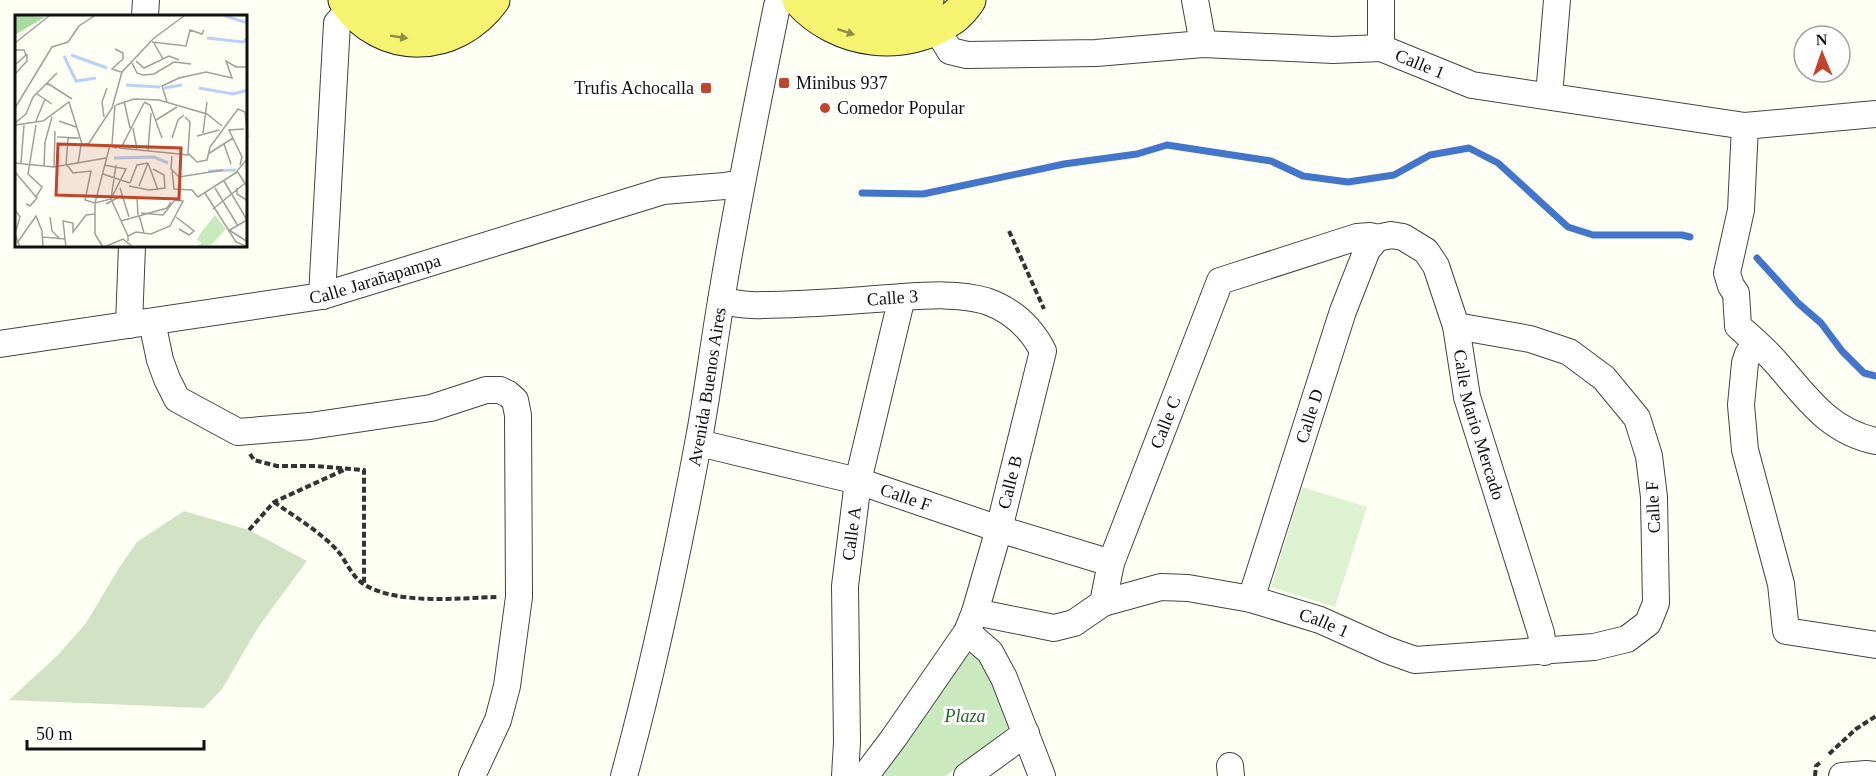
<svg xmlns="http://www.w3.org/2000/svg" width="1876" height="776" font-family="Georgia,serif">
  <rect width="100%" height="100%" fill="#fefff5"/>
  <!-- green -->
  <polygon fill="#cae9be" points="969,650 980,656 1011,726 946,776 881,776 956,665"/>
  <!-- cemetery -->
  <polygon fill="#d1e2c5" points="184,511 249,530 307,561 259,626 222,689 204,708 9,700 58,655 86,623 119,568 137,542"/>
  <!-- pitch -->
  <polygon fill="#def1d0" points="1302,487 1367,507 1335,607 1271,587"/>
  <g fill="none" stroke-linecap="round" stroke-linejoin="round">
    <!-- stream -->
    <g stroke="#4375ca" stroke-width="7">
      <polyline points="862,193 923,194 1064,164 1137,154 1167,145 1271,161 1303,176 1348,182 1394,175 1430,155 1469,148 1498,163 1568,227 1593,235 1682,235 1690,237"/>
      <polyline points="1757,258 1798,303 1821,323 1842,351 1864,373 1876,376"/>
    </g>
    <!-- minor casing -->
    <g stroke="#444" stroke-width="28">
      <g id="minor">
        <polyline points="1195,0 1203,44"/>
        <polyline points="145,16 146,0"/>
        <path id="s1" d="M936,28L950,51L967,55L1096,53L1203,44L1333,50L1381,48L1472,85L1745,126L1876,114"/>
        <polyline points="1381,48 1381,0"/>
        <polyline points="1549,96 1557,0"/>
        <path d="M1745,126L1741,210L1727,273L1731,286L1736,293L1738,326C1749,336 1762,347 1772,358C1804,393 1826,431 1876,441"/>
        <polyline points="322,296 337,23 351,8"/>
        <path id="s2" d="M721,301C734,303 748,306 762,305C804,305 847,301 890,298C920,296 957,292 986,301C1012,310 1031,328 1043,351L999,529L975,612L967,632L893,739L865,776"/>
        <polyline points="152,322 160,360 167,379 177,399 238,432 310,426 431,408 486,390 500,390 508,394 515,400 518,415 519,597 507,686 498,720 472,776"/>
        <polyline points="129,325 132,246"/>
        <path id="s3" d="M0,344L322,296L663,191L725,186L741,183"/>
        <polyline points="1757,344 1748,354 1745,363 1741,405 1745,450 1781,584 1786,631 1876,645"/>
        <path id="s4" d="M699,443L858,481L999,529L1111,563"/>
        <path id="s5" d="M1251,599L1343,311L1367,250L1377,238"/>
        <path id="s6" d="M1103,603L1161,587L1188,588L1251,599L1320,620L1387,650L1415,660L1594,647L1627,639L1648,623L1656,603L1654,497L1649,456L1637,418L1604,378L1569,352L1530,339L1456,326"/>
        <path id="s7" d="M975,612L1054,628L1074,623L1103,603L1111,563L1220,281L1357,237L1370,236L1377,238L1391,235L1403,237L1426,251L1436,266L1456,326L1467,397L1541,633L1544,652"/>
        <polyline points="967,632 990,652 1004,678 1042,776"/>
        <polyline points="1230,766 1231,776"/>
        <path id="s8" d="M624,776C654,667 677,556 698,444C707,397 713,348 721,301C737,202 757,104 777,6L783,0"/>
        <path id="s9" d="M845,776L847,742L845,586L858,481L902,297"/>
        <polyline points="967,776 1026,733"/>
        <polyline points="1842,776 1866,774 1876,775"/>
      </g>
    </g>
    <!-- major casing -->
    <g stroke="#222" stroke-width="35">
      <g id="major">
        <path d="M345,0C382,55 455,52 493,0"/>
        <path d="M377,0C400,18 435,21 457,0"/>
        <path d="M799,0C837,43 906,53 954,17C960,12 965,6 969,0"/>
        <path d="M839,0C864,19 902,17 927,0"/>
      </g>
    </g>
    <!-- path -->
    <g stroke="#333" stroke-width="4" stroke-dasharray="6 3" stroke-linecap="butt">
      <polyline points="1009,231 1044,309"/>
      <polyline points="250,454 254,460 277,466 316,466 364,470 364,585"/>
      <path d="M274,502C295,517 319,531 337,550C346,560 352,578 365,585C399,605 459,598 497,597"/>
      <polyline points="249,530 274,502 346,469"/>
      <polyline points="1829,754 1856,729 1876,716"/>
      <polyline points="1815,776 1816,766 1822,761"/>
    </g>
    <!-- minor -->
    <use href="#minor" stroke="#fff" stroke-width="26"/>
    <!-- major -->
    <use href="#major" stroke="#f5f36f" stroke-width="33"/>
  </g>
  <!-- one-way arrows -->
  <defs><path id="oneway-solid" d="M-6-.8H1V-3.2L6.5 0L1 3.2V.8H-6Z" transform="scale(1.5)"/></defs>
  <g fill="#8e8d45">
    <use href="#oneway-solid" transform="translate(846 32) rotate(18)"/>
    <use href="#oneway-solid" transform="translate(399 37) rotate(9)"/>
  </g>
  <!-- markers -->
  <g fill="#bf462b" stroke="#fff" stroke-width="2">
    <rect x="778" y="77" width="12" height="12" rx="3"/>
    <rect x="700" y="82" width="12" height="12" rx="3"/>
    <circle cx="825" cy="108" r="6"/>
  </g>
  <g text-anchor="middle" stroke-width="6" stroke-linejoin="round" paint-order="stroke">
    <!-- street labels -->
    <g font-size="18" fill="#111" stroke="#fff">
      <text dy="6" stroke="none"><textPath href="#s1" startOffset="501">Calle 1</textPath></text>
      <text dy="6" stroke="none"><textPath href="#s3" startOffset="381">Calle Jarañapampa</textPath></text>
      <text dy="6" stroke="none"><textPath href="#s2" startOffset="172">Calle 3</textPath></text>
      <text dy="6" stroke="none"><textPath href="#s8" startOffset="398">Avenida Buenos Aires</textPath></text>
      <text dy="6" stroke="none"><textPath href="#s5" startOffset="192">Calle D</textPath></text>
      <text dy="6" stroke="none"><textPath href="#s7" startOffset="328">Calle C</textPath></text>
      <text dy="6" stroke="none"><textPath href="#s7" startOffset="880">Calle Mario Mercado</textPath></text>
      <text transform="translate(1010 482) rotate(-76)" y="6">Calle B</text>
      <text dy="6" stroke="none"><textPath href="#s4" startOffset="214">Calle F</textPath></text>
      <text transform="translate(1653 507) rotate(-93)" y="6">Calle F</text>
      <text dy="6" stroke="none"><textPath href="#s9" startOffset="243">Calle A</textPath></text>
      <text dy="6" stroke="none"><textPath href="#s6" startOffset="228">Calle 1</textPath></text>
    </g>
    <!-- poi labels -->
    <g font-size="18" fill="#111" stroke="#fff" text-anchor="start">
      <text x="796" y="89">Minibus 937</text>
      <text x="694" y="94" text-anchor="end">Trufis Achocalla</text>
      <text x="837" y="114">Comedor Popular</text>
    </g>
    <!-- park labels -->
    <g font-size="18" font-style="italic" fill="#216823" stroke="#fff">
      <text x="965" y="722">Plaza</text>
    </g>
  </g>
  <!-- overview -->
  <g transform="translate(15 15)">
    <rect width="232" height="232" fill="#fefff5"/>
    <path d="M200,200L211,214L196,230L181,232L187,228L182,225L185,219Z" fill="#cae9be"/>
    <path d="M0,1H16L30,2L0,20Z" fill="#abda9e"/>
    <path fill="none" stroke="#bad1f5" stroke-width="3" d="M210,1L233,8M192,23L228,27L233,23M56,40L92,53M49,41L61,66L81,63M111,70L145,72M149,73L167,70M184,73L218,79L233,75M99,143L139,142L153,148M193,156L221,155"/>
    <path fill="none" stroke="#9fa09a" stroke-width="1.5" d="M137,27L171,31L175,15L187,19L189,15M0,28L34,1M139,28L148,44M100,34L108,38V44L97,54L106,57M0,35H9L11,40L0,50M121,46L129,53L154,41L164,45M117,48L122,58L128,60L139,59L159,47L176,49M0,59L12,46V39M32,68L57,84M22,79L37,89M18,82L42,58M109,86L115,113M129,87L135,90L147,123M152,87L147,71L164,63L191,57L217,63L211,46L221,52H233M101,90L119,84L144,85L192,99L207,111M0,93L37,32L53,27L64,11L79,1M89,102L87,87L92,73M170,102L175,107L173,138L182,147L192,145L195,132L223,94L230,97L233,122M141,105L162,92M21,106L30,84M44,106L61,112M0,108L11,99L18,82M0,110L28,106L54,87L67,129M21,110L13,159L27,172L21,182M118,113L122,134M188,118L192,87M182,121L204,115M42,122L64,123M157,123L163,105L169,100M97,129L100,90M209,129L216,149M66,130L74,128L97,93L107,57L139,23L169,1M95,130L100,133L107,131L129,88M104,133L174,140M133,135L136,98M193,139L218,123M157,141L156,154L164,162L208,155M233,143L222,156L233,173M0,148L39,152L91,143M6,148L9,110M133,148L143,175M63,149L66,130M51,150L53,123M52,150L58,158L76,156L70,185L80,188L96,184L101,150M89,150L111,154L96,184L113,221M225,150L227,142L214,115L229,114M29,152L30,127L37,102M39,152L40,116M157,155L159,174L177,175L183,182L222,157M0,157L22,183L15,191L11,189M88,159L115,168M209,166L232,205M115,168L122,150L133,148M114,171L134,175L150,173L149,160L138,154M124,171L133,148M105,173L114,202M200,173L223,211M222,173V179L233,186M190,178L221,227L233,232M122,182L123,200M91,189L108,180M198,194L229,169M0,195L5,202L0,219L5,232M124,200L129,218M35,202L37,216L45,224M161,202L179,216L174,220L164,214M106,206L152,193L156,187M214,215L233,227M213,216L232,205M28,222L50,224M113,226V221L121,217L136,219L155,211L168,186L160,185L148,200L126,198M2,228L21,201L27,216L28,232M51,232L48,206L58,208V217L71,200L80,199M88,232L80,219V188L95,130M89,232L108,224L118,232"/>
    <path fill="#bf462b" fill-opacity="0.15" stroke="#bf462b" stroke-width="3" d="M43,129L166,133L164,184L41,180Z"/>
    <rect width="232" height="232" fill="none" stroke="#111" stroke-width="3"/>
  </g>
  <!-- north arrow -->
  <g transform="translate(1822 54) rotate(358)"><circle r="28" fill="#ffffff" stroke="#a0a0a0" stroke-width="1.5"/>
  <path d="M0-4.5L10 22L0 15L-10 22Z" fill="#bf462b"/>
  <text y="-9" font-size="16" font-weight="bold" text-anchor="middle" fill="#111111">N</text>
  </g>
  <!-- scale -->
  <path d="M27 740v9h177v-9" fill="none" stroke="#111111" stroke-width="3"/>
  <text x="36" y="740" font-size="18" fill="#111111" stroke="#ffffff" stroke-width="4.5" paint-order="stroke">50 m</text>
</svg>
